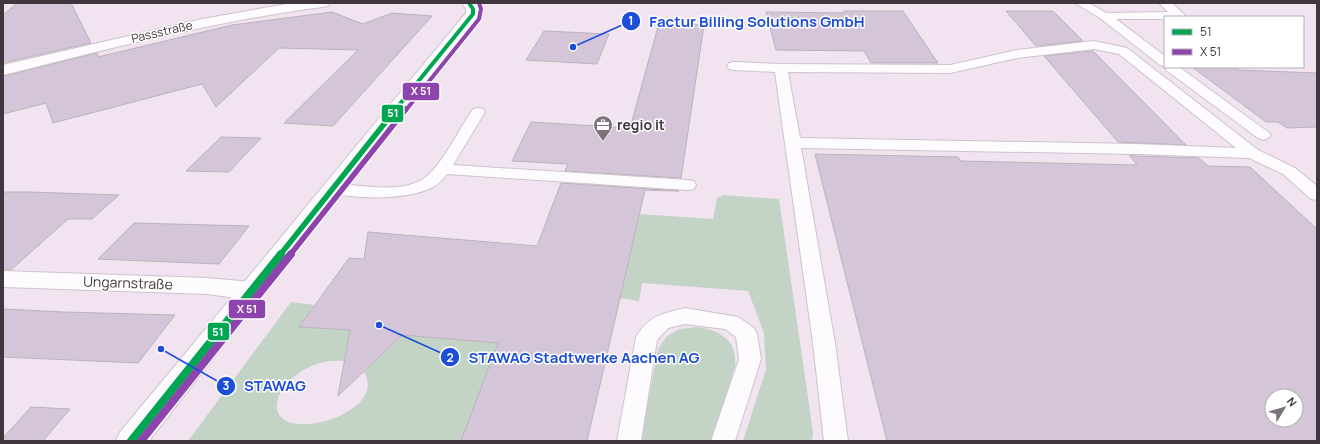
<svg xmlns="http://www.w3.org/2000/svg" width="1320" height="444" font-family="Manrope,sans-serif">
  <rect width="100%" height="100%" fill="#f1e4f0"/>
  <!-- green -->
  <g fill="#c3d4c7">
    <polygon points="723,195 779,199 809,404 813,433 812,441 743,441 766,369 764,333 748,291 642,283 639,301 620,298 640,214 713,219 717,198"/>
    <path d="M291,302L314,305L299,327L350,330L344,361C324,359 306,366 291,379C283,387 276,397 277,409C282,444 389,413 364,372L402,335L506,322L461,441H188Z"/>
    <path d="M698,327C721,331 737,340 735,366L711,441H641L658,349L667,336L680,329Z"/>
  </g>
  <!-- building -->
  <g fill="#d4c6d8" stroke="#bbb2bc" fill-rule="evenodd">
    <polygon points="17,3 71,3 91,43 3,63 3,15"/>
    <polygon points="844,11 903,11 938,63 871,63 864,51 776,50 766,12 844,13"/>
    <polygon points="1006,11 1053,11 1083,41 1036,46"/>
    <polygon points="332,12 363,24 392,13 432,16 333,126 284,123 358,50 279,48 216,107 202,84 53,123 46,103 3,114 3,76 97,53 98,57 232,25"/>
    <polygon points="659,23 704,25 681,178 565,171 568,164 512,161 531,122 630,128"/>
    <polygon points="544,31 609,34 597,64 526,60"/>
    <polygon points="1093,51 1186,145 1118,142 1044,56"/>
    <polygon points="1192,67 1234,67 1238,70 1317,73 1317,127 1287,128 1278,122 1266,122"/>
    <polygon points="221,137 261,138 229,172 186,171"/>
    <path d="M815,154L958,157L961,161L1137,165L1129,155L1136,156L1199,158L1208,166L1250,167L1317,229V441H887ZM1272,396H1296V420H1272Z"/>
    <polygon points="561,183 679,191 645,190 587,441 461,441 498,343 402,335 338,396 350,330 299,327 349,258 364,259 368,232 537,246"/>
    <polygon points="3,192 30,192 119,195 92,219 68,219 11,270 3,270"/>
    <polygon points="134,223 249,226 219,264 98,259"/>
    <polygon points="3,309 64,312 175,315 138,363 3,357"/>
    <polygon points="31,407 70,409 43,441 3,441 3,438"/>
  </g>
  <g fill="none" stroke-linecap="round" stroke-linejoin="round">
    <!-- lane casing -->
    <g stroke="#cdc3cc" stroke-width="2">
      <g id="lane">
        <polygon points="1075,3 1089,3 1106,13 1168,12 1159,3 1172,3 1185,15 1183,17 1165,17 1165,19 1116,19 1165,56 1165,66 1160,65 1100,18"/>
        <path d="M1094,41L1127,48L1258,150L1295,168L1317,186V200L1311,199L1283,174L1249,158L1136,154L801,148L835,343L848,441H824L813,343L775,72L734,70L729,69L727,66L729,63L734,62L781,64L950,65L1017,50ZM1094,49L1119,54L1236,148L1136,144L800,138L788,72L950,73L1017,58Z"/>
        <polygon points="1165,66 1179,67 1268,132 1271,135 1268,138 1263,140 1258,138 1166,70"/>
        <path d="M478,108L483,109L485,112L453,165L688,180L694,181L696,185L694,189L688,190L447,174C443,179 439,184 433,187C407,201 355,199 326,192L324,188L326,184L332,183C358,185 401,194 423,179C441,168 460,127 473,109Z"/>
        <path d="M685,308L738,317L754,328L757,334L761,359L735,441H711L739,359L736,337L725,329L685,324L668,328L657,340L641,441H617L636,337C649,315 662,314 685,308Z"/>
      </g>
    </g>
    <!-- street casing -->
    <g stroke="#cdc3cc" stroke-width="2">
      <g id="street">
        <path d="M292,3H330L328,6L323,7C214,21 109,49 3,75V65L202,19Z"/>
        <polygon points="3,271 207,278 252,282 261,285 264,291 261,297 252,300 207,294 3,287"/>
      </g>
    </g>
    <!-- secondary casing -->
    <g stroke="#cdc3cc" stroke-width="2">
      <path id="secondary" d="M462,3H476C479,8 482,11 478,17L339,192L299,247L149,441H116L120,432C236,293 350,153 466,13V9Z"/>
    </g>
    <!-- lane -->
    <use href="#lane" fill="#fdfbfd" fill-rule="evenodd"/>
    <!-- street -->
    <use href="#street" fill="#fdfbfd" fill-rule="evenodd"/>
    <!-- secondary -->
    <use href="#secondary" fill="#fdfbfd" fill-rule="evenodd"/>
    <!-- bus-1-far2 casing -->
    <g stroke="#fff" stroke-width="6">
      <polyline id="bus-1-far2" points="395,110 473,14 473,9 469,3"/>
    </g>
    <!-- bus-1-far1 casing -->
    <g stroke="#fff" stroke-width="8">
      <polyline id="bus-1-far1" points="280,255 396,109"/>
    </g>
    <!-- bus-1 casing -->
    <g stroke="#fff" stroke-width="10">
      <polyline id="bus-1" points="131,441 281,254"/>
    </g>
    <!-- bus-2-far2 casing -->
    <g stroke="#fff" stroke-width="6">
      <polyline id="bus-2-far2" points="406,110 479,19 481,9 479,3"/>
    </g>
    <!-- bus-2-far1 casing -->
    <g stroke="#fff" stroke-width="8">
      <polyline id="bus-2-far1" points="290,255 406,109"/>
    </g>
    <!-- bus-2 casing -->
    <g stroke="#fff" stroke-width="10">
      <polyline id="bus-2" points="141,441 291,254"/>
    </g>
    <!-- bus-1-far2 -->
    <use href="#bus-1-far2" stroke="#00a651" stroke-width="4"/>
    <!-- bus-1-far1 -->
    <use href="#bus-1-far1" stroke="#00a651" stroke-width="5.5"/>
    <!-- bus-1 -->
    <use href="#bus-1" stroke="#00a651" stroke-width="8"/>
    <!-- bus-2-far2 -->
    <use href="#bus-2-far2" stroke="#8e44ad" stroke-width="4"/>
    <!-- bus-2-far1 -->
    <use href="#bus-2-far1" stroke="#8e44ad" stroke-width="5.5"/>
    <!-- bus-2 -->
    <use href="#bus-2" stroke="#8e44ad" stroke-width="8"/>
  </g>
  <!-- icons -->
  <defs>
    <g id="office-pin" transform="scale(1)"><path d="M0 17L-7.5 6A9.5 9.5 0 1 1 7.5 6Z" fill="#7e737d" stroke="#fff"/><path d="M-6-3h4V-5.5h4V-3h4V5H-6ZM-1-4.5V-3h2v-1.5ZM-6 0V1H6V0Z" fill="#fff"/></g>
  </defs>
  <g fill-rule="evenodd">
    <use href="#office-pin" x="603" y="125"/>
  </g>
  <g text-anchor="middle" stroke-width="3" stroke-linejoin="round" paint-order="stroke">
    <!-- far-street labels -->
    <g font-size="12" fill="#40363f" stroke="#fff">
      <text transform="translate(162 32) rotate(-13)" y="4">Passstraße</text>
    </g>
    <!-- poi labels -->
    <g font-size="14" font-weight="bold" fill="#40363f" stroke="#fff" text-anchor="start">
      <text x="617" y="130">regio it</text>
    </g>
    <!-- street labels -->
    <g font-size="14" fill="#40363f" stroke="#fff">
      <text transform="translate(128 283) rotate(2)" y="5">Ungarnstraße</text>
    </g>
  </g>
  <!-- callouts -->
  <path fill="none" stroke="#1d4ed8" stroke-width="1.5" d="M573 47L631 21M379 325L450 357M161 349L226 386"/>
  <g fill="#1d4ed8" stroke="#fff" stroke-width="1.5">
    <circle cx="573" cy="47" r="4"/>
    <circle cx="379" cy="325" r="4"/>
    <circle cx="161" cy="349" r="4"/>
    <circle cx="631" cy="21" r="10"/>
    <circle cx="450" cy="357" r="10"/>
    <circle cx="226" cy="386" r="10"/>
  </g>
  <g font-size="12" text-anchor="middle" font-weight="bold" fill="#fff">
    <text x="631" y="25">1</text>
    <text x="450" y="362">2</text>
    <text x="226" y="390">3</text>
  </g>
  <g font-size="15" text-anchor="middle" font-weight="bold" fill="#1d4ed8" stroke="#fff" stroke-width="3" stroke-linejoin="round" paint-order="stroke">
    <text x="757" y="27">Factur Billing Solutions GmbH</text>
    <text x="584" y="363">STAWAG Stadtwerke Aachen AG</text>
    <text x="275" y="391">STAWAG</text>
  </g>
  <g stroke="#fff" stroke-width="1.5">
    <rect x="402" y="82" width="38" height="19" rx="4" fill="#8e44ad"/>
    <rect x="381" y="104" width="23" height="19" rx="4" fill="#00a651"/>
    <rect x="228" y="299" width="38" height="20" rx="4" fill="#8e44ad"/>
    <rect x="207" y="322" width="23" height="19" rx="4" fill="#00a651"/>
  </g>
  <g font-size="11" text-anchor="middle" font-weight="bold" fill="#fff">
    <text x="421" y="95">X 51</text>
    <text x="393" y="117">51</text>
    <text x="247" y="313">X 51</text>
    <text x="218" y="336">51</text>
  </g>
  <!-- border -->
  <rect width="1320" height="444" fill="none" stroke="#40363f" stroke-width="8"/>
  <!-- legend -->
  <rect x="1164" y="16" width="140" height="52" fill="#ffffff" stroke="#b3afb2"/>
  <rect x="1172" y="29" width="20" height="6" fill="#00a651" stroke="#b3afb2"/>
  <text x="1200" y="36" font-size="12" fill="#40363f">51</text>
  <rect x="1172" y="49" width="20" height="6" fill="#8e44ad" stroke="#b3afb2"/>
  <text x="1200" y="56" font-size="12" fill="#40363f">X 51</text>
  <!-- north arrow -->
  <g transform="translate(1284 408) rotate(52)"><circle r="19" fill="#ffffff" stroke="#b3afb2"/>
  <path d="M0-3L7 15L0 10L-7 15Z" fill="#7e737d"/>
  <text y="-6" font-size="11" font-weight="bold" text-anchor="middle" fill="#40363f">N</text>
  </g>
</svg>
